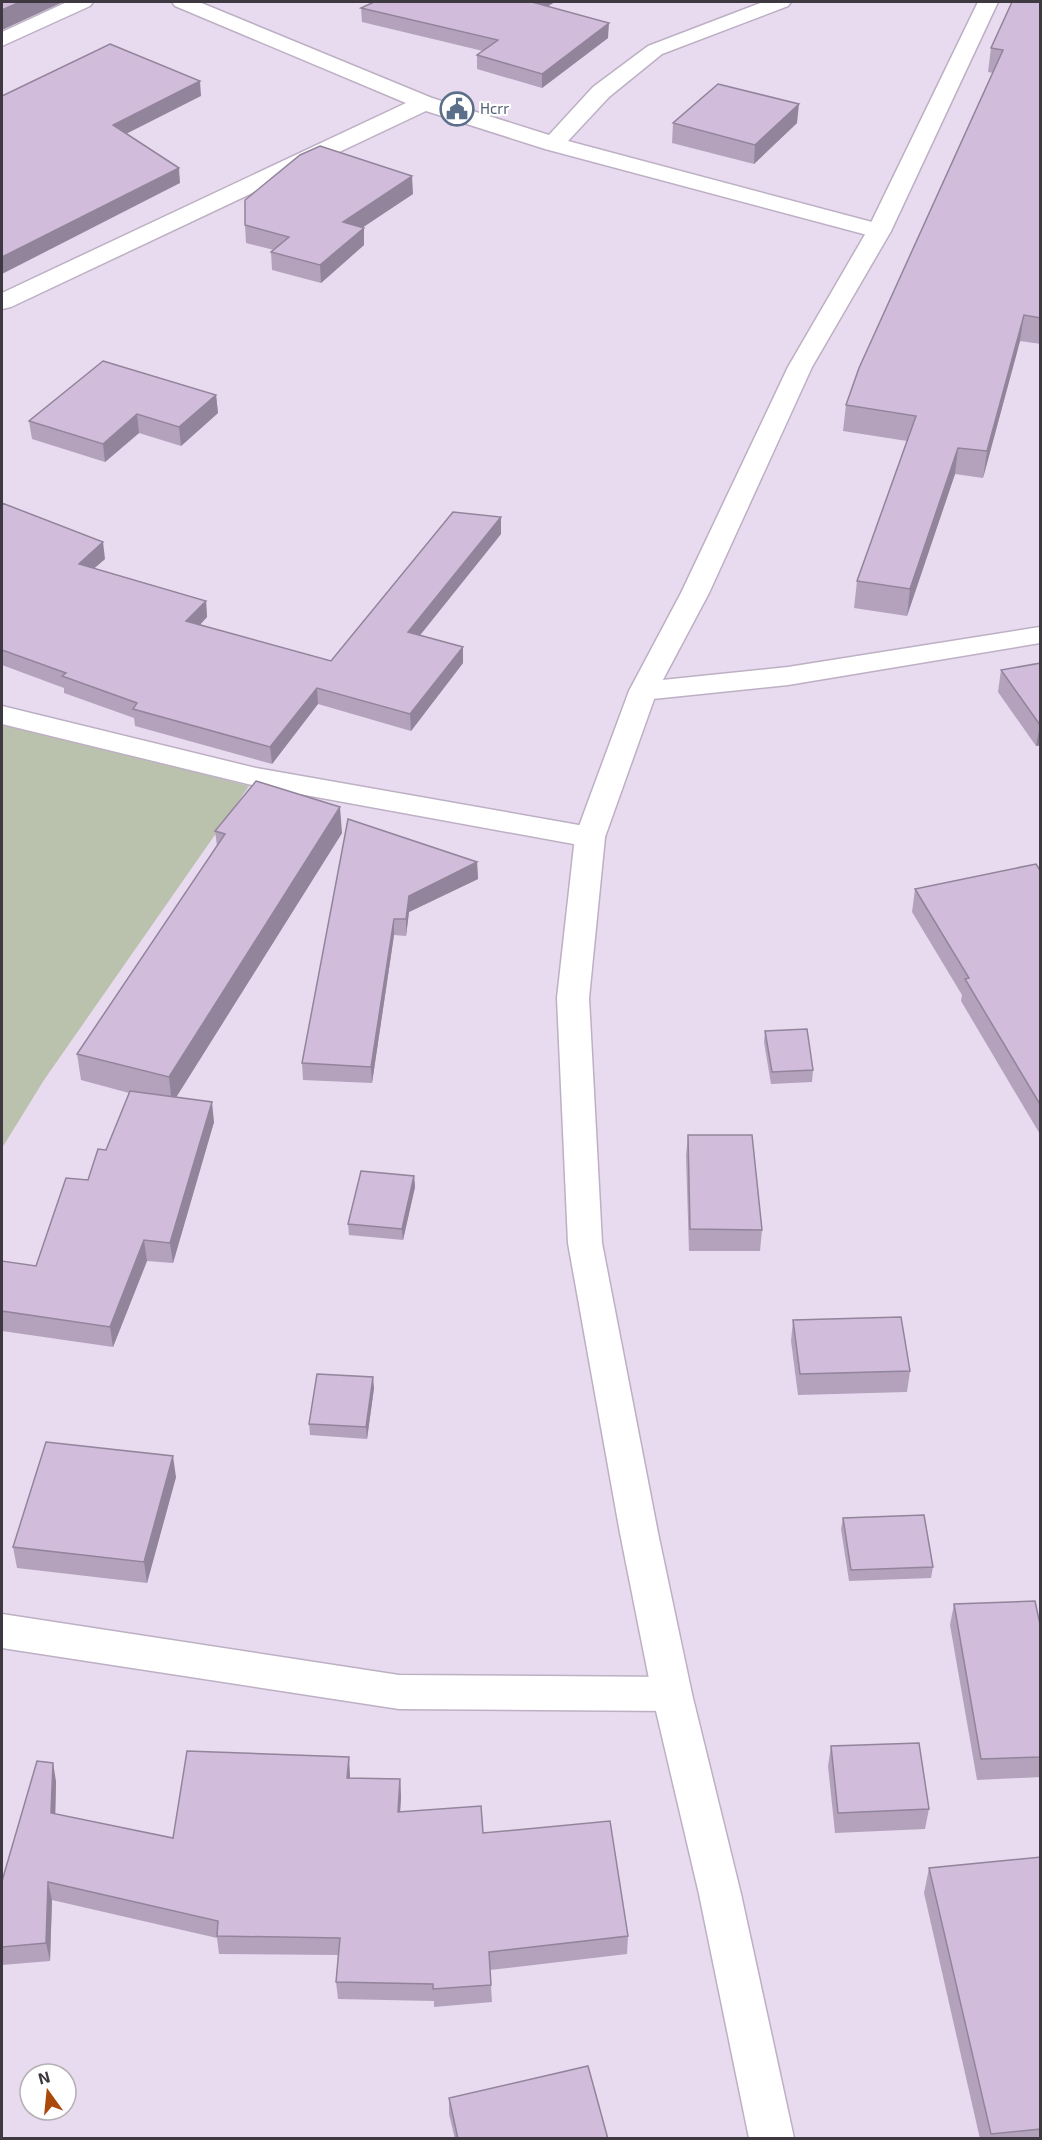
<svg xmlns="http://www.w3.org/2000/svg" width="1042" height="2140" font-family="'Exo 2',sans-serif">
  <rect width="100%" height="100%" fill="#e8daef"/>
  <!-- green -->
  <polygon fill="#bac2ad" points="2,722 249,786 44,1080 2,1148"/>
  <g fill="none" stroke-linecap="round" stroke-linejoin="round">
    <!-- street casing -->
    <g stroke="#bdb0c4" stroke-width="3">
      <g id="street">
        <polygon points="67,2 93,2 90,6 2,46 2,32"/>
        <polygon points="172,2 199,2 432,98 549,135 593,87 648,46 763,2 791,2 788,6 662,54 609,97 568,141 887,226 891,231 887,236 879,238 871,236 545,149 426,111 11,307 2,309 2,293 406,103 175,6"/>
        <polygon points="1040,627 1040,643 788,685 643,700 633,697 629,691 633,685 643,682 788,667"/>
        <polygon points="2,706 256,768 590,827 601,830 605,837 601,844 590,847 256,786 2,724"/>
        <polygon points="2,1614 399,1675 672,1677 686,1682 692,1694 686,1706 672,1711 399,1709 2,1648"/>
      </g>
    </g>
    <!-- primary casing -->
    <g stroke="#bdb0c4" stroke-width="3">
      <polygon id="primary" points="978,2 998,2 891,231 812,367 709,593 657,691 605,837 589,998 602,1243 658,1533 692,1694 741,1894 794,2138 749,2138 699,1894 652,1694 620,1533 568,1243 557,998 575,837 629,691 681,593 788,367 867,231"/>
    </g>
    <!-- street -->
    <use href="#street" fill="#fff" fill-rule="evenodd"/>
    <!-- primary -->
    <use href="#primary" fill="#fff" fill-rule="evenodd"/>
  </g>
  <!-- wall -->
  <g fill="#b4a2bd">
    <polygon points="374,2 555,2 547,6 608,38 542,88 477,69 477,55 483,51 362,22 361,8"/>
    <polygon points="1041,2 1041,344 1020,341 983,478 955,474 907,616 854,608 857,581 907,441 843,431 846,405 993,73 988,72 991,48"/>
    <polygon points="673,123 797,123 754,164 672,143"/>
    <polygon points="413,194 362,227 364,245 321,283 272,270 271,252 274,250 246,243 245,225"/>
    <polygon points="216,395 218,413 181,446 139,433 105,462 32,439 29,421"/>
    <polygon points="2,503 105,559 94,568 206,601 207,617 200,625 331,661 501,534 420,635 463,663 411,731 318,704 272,764 135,726 134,718 64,693 64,688 2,665"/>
    <polygon points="1041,663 1041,745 1036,746 998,692 1001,670"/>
    <polygon points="348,819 477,862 478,879 409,912 406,936 394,935 372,1083 303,1080 302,1063"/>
    <polygon points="215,831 342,833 176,1097 214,1122 173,1263 147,1261 113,1347 2,1331 2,1261 36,1266 106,1150 129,1093 81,1080 77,1054 217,846"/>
    <polygon points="1041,872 1041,1136 961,1001 962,995 912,912 915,889"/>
    <polygon points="765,1031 813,1070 812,1082 771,1084 764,1042"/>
    <polygon points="688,1135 762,1230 760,1251 689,1251 686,1156"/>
    <polygon points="414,1176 415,1187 403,1240 349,1235 348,1224"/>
    <polygon points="793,1320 910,1371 907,1392 798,1395 791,1341"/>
    <polygon points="374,1388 367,1439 310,1435 309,1424"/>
    <polygon points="176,1477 147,1583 17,1568 13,1547"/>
    <polygon points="843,1518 933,1567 931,1578 849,1581 841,1529"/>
    <polygon points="954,1604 1041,1629 1041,1777 977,1780 950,1625"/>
    <polygon points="831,1746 929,1809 925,1829 835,1833 828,1766"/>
    <polygon points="350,1775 350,1778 400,1779 401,1797 400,1812 483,1833 628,1936 627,1954 490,1970 492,2002 434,2007 434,2001 338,1999 336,1982 338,1955 219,1954 217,1938 52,1900 50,1961 2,1965 2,1881 56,1781 55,1814 173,1838"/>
    <polygon points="1041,1857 1041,2139 980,2139 924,1893 929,1868"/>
    <polygon points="449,2098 608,2139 455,2139 449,2114"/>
  </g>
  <!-- shaded-wall -->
  <g fill="#92849a">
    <polygon points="20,2 63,2 2,30 2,10"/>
    <polygon points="532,2 555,2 532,16"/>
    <polygon points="609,23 608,38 542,88 542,74"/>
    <polygon points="200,81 201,96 114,140 113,125"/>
    <polygon points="799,104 797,123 754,164 755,145"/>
    <polygon points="179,168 180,183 2,274 2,257"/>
    <polygon points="412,176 413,194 344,240 343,222"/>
    <polygon points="364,228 364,245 321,283 320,265"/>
    <polygon points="1024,315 1020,341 983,478 987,451"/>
    <polygon points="216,395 218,413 181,446 179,427"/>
    <polygon points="137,414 139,433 105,462 103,444"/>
    <polygon points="958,448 955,474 907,616 910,589"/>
    <polygon points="501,517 501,534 409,649 408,632"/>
    <polygon points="103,542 105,559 81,580 79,564"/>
    <polygon points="206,601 207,617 187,638 186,621"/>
    <polygon points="463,647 463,663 411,731 410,714"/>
    <polygon points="317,688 318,704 272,764 270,747"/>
    <polygon points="1040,725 1041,725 1041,745 1036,746"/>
    <polygon points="340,807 342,833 172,1104 169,1077"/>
    <polygon points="477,862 478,879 409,912 406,936 406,919 409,896"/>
    <polygon points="394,919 394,935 372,1083 371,1067"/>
    <polygon points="212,1102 214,1122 173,1263 170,1243"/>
    <polygon points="414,1176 415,1187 403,1240 402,1229"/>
    <polygon points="144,1240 147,1261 113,1347 110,1327"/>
    <polygon points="373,1377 374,1388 367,1439 366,1427"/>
    <polygon points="173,1456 176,1477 147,1583 144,1562"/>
    <polygon points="349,1757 350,1775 349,1796 347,1778"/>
    <polygon points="53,1763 56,1781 55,1831 51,1813"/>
    <polygon points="400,1779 401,1797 399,1830 398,1812"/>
    <polygon points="48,1882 52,1900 50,1961 46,1943"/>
  </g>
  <!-- building -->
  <g fill="#d1bcdc" stroke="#92849a" stroke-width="1.5">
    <polygon points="2,2 20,2 2,10"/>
    <polygon points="374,2 532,2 609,23 542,74 477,55 498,40 361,8"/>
    <polygon points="1012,2 1041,2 1041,318 1024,315 987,451 958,448 910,589 857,581 916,416 846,405 859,368 1003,50 991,48"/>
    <polygon points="110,44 200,81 113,125 179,168 2,257 2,96"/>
    <polygon points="718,84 799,104 755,145 673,123"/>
    <polygon points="320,146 412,176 343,222 364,228 320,265 271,252 289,237 245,225 245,200 300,155"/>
    <polygon points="103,361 216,395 179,427 137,414 103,444 29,421"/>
    <polygon points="2,503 103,542 79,564 206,601 186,621 331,661 453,512 501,517 408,632 463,647 410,714 317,688 270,747 133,709 137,703 62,676 66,673 2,650"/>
    <polygon points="1041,663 1041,725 1040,725 1001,670"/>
    <polygon points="256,781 340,807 169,1077 77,1054 225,834 215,831"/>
    <polygon points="348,819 477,862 409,896 406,919 394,919 371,1067 302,1063"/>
    <polygon points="1036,864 1041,872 1041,1106 965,979 969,978 915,889"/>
    <polygon points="807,1029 813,1070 772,1072 765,1031"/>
    <polygon points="130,1091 212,1102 170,1243 144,1240 110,1327 2,1311 2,1261 36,1266 66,1178 88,1180 98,1149 106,1150"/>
    <polygon points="688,1135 752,1135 762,1230 690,1229"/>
    <polygon points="361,1171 414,1176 402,1229 348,1224"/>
    <polygon points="901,1317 910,1371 800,1374 793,1320"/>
    <polygon points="317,1374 373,1377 366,1427 309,1424"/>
    <polygon points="46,1442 173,1456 144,1562 13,1547"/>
    <polygon points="924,1515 933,1567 851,1570 843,1518"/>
    <polygon points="1035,1601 1041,1629 1041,1757 981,1759 954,1604"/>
    <polygon points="919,1743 929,1809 838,1813 831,1746"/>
    <polygon points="187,1751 349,1757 347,1778 400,1779 398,1812 481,1806 483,1833 610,1821 628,1936 489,1952 491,1985 433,1989 433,1984 336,1982 340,1938 217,1936 218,1921 48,1882 46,1943 2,1947 2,1881 37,1761 53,1763 51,1813 173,1838"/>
    <polygon points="1041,1857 1041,2129 991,2134 929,1868"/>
    <polygon points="588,2066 608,2139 458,2139 449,2098"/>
  </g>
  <!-- icons -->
  <defs>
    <g id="civic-ring" transform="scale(1.725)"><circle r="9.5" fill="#fff" stroke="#5c6f8a" stroke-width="1.5"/><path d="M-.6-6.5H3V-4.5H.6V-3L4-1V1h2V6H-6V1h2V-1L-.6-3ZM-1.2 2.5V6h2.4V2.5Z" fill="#5c6f8a"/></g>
  </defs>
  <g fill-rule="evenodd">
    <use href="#civic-ring" x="457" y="109"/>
  </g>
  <g text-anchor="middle" stroke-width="4.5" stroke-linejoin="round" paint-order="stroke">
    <!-- far-service labels -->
    <g font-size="15" fill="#4e5e75" stroke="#fff" text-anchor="start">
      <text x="480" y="114">Hcrr</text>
    </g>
  </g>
  <!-- border -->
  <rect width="1042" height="2140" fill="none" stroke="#3e3941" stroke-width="6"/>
  <!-- north arrow -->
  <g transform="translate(48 2092) rotate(345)"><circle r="28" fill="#ffffff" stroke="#b2b0b3" stroke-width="1.5"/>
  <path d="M0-4.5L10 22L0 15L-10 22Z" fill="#ab480c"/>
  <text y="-9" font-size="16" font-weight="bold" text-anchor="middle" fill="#3e3941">N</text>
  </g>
</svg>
